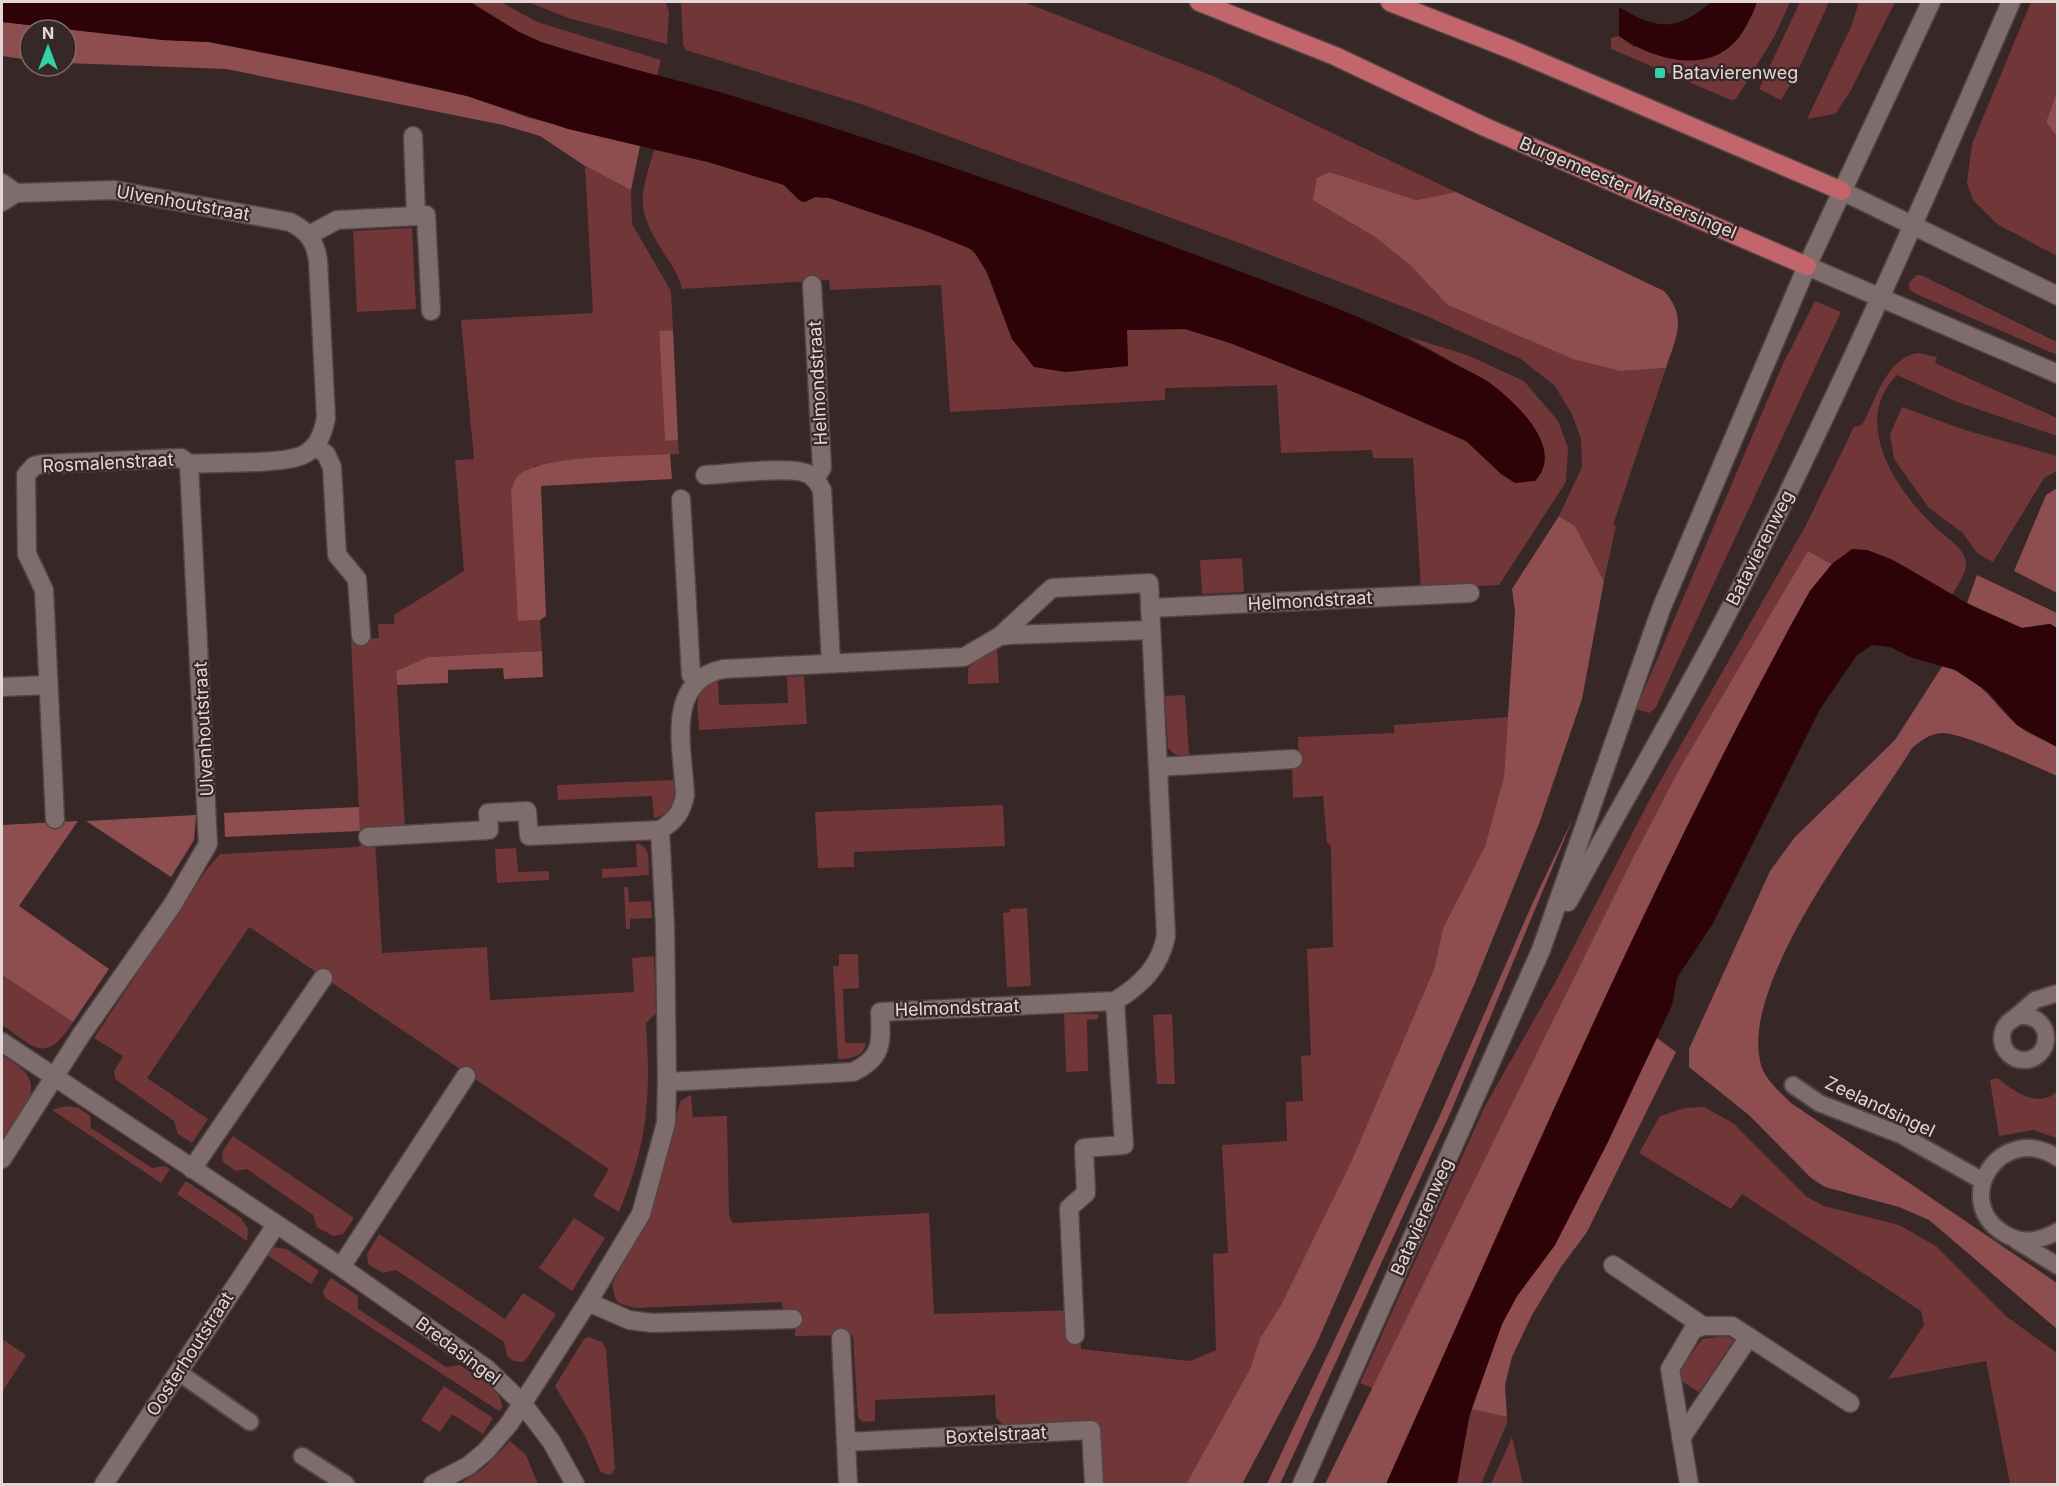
<svg xmlns="http://www.w3.org/2000/svg" width="2059" height="1486" font-family="Inter,sans-serif">
  <rect width="100%" height="100%" fill="#372727"/>
  <!-- green -->
  <g fill="#713638">
    <polygon points="470,2 501,2 537,22 661,60 657,76 541,42 519,32"/>
    <polygon points="528,2 666,2 669,12 667,44 568,18"/>
    <polygon points="681,2 1024,2 1213,76 1456,192 1416,200 1330,172 1313,199 1375,237 1410,265 1621,371 1666,368 1613,525 1616,526 1604,581 1575,526 1559,516 1582,467 1581,439 1572,414 1555,386 1521,359 1422,314 1245,245 861,104 686,50 683,44"/>
    <polygon points="1757,2 1790,2 1774,37 1736,99 1731,100 1611,49 1611,38 1619,36 1634,47 1752,16"/>
    <polygon points="1800,2 1829,2 1795,77 1781,100 1759,89"/>
    <polygon points="1859,2 1895,2 1850,92 1835,114 1807,119 1851,27"/>
    <polygon points="2031,2 2057,2 2057,92 2046,122 2057,137 2057,256 1997,224 1973,200 1967,183 1972,144"/>
    <path d="M654,150L708,162L784,185L797,198L805,202L815,197L829,198L965,245L979,257L984,266L1012,339L1065,372L1128,366L1127,330L1185,329L1230,343L1354,392L1466,441L1489,460L1485,380L1406,336L1467,355L1524,381L1558,421L1568,448L1566,482L1499,585L1421,589L1413,458H1373L1372,450L1281,453L1277,385L1165,388V400L950,412L941,285L830,290L829,280L682,289C679,275 671,264 663,252C635,207 640,198 654,150Z"/>
    <polygon points="585,166 631,190 632,224 671,291 673,330 659,332 665,440 678,440 679,454 534,466 518,621 540,620 542,651 428,657 396,671 405,828 360,831 351,639 379,638 378,624 394,624 394,615 464,571 455,460 474,459 461,320 593,313"/>
    <polygon points="412,228 416,309 357,312 353,231"/>
    <polygon points="1916,275 1921,275 2057,342 2057,355 1916,294 1910,290 1909,283"/>
    <polygon points="1815,301 1841,312 1656,707 1650,713 1636,709 1782,366"/>
    <path d="M1918,353L1937,357L1935,363L2057,418V436L1957,402L1897,375C1851,421 1895,488 1932,524C1942,535 1962,545 1966,561C1968,571 1957,586 1952,595C1921,577 1865,533 1832,564L1808,551L1374,1389L1360,1383L1485,1106L1557,979L1651,797L1805,527L1854,427L1862,425C1876,400 1886,358 1918,353Z"/>
    <polygon points="1902,407 1965,430 2057,456 2057,471 2044,478 1993,562 1977,553 1963,533 1929,508 1894,459 1890,434"/>
    <polygon points="1242,558 1244,592 1202,594 1200,560"/>
    <polygon points="997,649 999,683 968,684 968,668 987,653"/>
    <path d="M804,676L807,724L699,730C698,705 691,691 718,679L719,705L788,703L787,677Z"/>
    <polygon points="1185,695 1189,755 1176,755 1168,748 1165,696"/>
    <polygon points="1508,717 1504,776 1485,846 1443,928 1434,969 1351,1162 1281,1305 1260,1338 1250,1369 1186,1484 1099,1484 1097,1424 1009,1429 996,1418 995,1395 875,1400 875,1421 863,1422 858,1418 853,1335 795,1336 795,1316 783,1316 782,1302 634,1308 619,1303 615,1298 612,1284 650,1214 678,1109 681,1100 691,1095 693,1117 727,1116 729,1215 733,1223 929,1213 934,1314 1079,1310 1081,1349 1190,1361 1216,1350 1213,1254 1228,1253 1222,1145 1287,1141 1286,1102 1303,1101 1301,1056 1311,1055 1307,949 1333,947 1331,846 1327,842 1323,796 1293,798 1292,767 1299,766 1298,737 1394,733 1394,725"/>
    <path d="M674,780C675,799 675,813 654,818L652,796L558,800L557,785Z"/>
    <polygon points="1003,805 1005,846 854,852 854,867 818,868 815,812"/>
    <path d="M368,840H375L382,953L487,947L490,1000L634,992L632,958L654,956L656,1013L646,1023C651,1097 648,1143 619,1212L593,1196L609,1169L249,927L147,1078L208,1119L192,1143L178,1134L174,1121L115,1079L114,1071L123,1056L94,1038L207,869L220,854L358,847Z"/>
    <path d="M636,843C652,846 648,862 649,875L602,878V869L637,867Z"/>
    <polygon points="516,848 518,872 549,871 549,880 497,883 495,849"/>
    <polygon points="624,887 628,887 629,902 651,901 652,918 630,919 630,929 626,929"/>
    <polygon points="1027,908 1031,986 1007,987 1003,913 1010,912 1010,909"/>
    <path d="M839,954H858L859,988L843,989L845,1043H866C863,1057 851,1059 838,1059L833,966H839Z"/>
    <path d="M2,975L73,1022C46,1064 37,1049 2,1025Z"/>
    <polygon points="1098,1014 1098,1019 1087,1020 1088,1071 1066,1072 1064,1014"/>
    <polygon points="1172,1014 1175,1084 1157,1084 1153,1015"/>
    <path d="M2,1055C9,1060 19,1065 25,1072C44,1094 14,1125 2,1143Z"/>
    <path d="M1998,1078C2013,1092 2040,1109 2057,1091V1138L2033,1130L1999,1136L1990,1080Z"/>
    <polygon points="66,1106 79,1108 90,1116 91,1128 152,1168 165,1166 170,1169 161,1183 52,1110"/>
    <polygon points="1704,1107 1733,1123 1807,1197 1824,1206 1899,1225 1936,1246 2007,1317 2057,1353 2057,1484 2010,1484 1986,1361 1888,1379 1924,1325 1921,1311 1742,1194 1731,1209 1639,1153 1660,1116 1685,1108"/>
    <polygon points="233,1136 354,1218 343,1234 333,1236 317,1227 313,1215 247,1169 236,1171 223,1162 222,1152"/>
    <polygon points="186,1181 241,1218 248,1229 247,1241 177,1194"/>
    <polygon points="574,1218 605,1238 572,1291 539,1268"/>
    <polygon points="379,1234 505,1319 523,1293 556,1314 527,1358 523,1362 514,1361 507,1356 504,1342 396,1270 383,1273 368,1264 367,1254"/>
    <polygon points="271,1247 287,1249 319,1271 311,1284 264,1253"/>
    <path d="M331,1278L358,1296V1309L446,1367L460,1365C473,1375 503,1389 502,1408L499,1411L324,1297L323,1291Z"/>
    <polygon points="1727,1336 1734,1340 1699,1392 1683,1382 1680,1370 1702,1339"/>
    <polygon points="589,1337 602,1342 606,1349 615,1468 612,1474 608,1475 600,1471 585,1436 555,1386 584,1339"/>
    <polygon points="2,1339 26,1355 2,1392"/>
    <polygon points="444,1386 493,1418 483,1434 452,1414 440,1432 421,1420"/>
    <polygon points="1471,1409 1507,1417 1507,1423 1481,1484 1457,1484"/>
    <polygon points="1512,1437 1523,1484 1491,1484"/>
    <polygon points="510,1441 526,1455 538,1484 460,1484 485,1467"/>
  </g>
  <!-- forest -->
  <g fill="#8e4d4e">
    <polygon points="2,22 163,40 209,42 274,54 467,96 530,118 640,146 631,190 585,166 540,136 503,125 226,69 66,63 66,30 30,30 30,60 2,56"/>
    <polygon points="2057,92 2057,137 2046,122"/>
    <path d="M1330,172L1416,200L1456,192L1664,291C1688,318 1676,337 1666,368L1621,371L1573,359L1448,305L1410,265L1375,237L1313,200L1317,178Z"/>
    <polygon points="673,330 678,440 665,441 659,331"/>
    <path d="M670,454L672,479L541,486L546,616L540,620L518,621L511,491C513,486 515,478 519,475C546,454 634,457 670,454Z"/>
    <polygon points="2057,488 2057,593 2014,571 2046,495"/>
    <polygon points="1559,516 1575,526 1604,581 1582,699 1539,824 1474,985 1316,1345 1242,1484 1186,1484 1250,1369 1260,1338 1281,1305 1351,1162 1434,969 1443,928 1485,846 1504,776 1515,612 1512,589"/>
    <polygon points="1808,551 1832,564 1810,591 1789,628 1608,992 1386,1484 1325,1484 1633,858 1680,768"/>
    <polygon points="1977,575 2057,613 2057,628 2050,624 2022,628 1967,603"/>
    <polygon points="542,651 543,677 504,679 503,668 448,670 448,683 397,685 396,671 428,657"/>
    <path d="M1943,665C1982,679 1988,698 2016,724C2027,734 2045,740 2057,747V776C2034,766 1962,732 1941,733C1929,734 1921,741 1912,748C1870,818 1734,986 1762,1068C1767,1081 1781,1093 1791,1103L2057,1283V1329L1929,1220L1899,1207L1825,1187L1811,1178L1750,1116L1689,1067V1049L1770,871L1795,837L1895,740Z"/>
    <polygon points="359,807 360,831 225,837 224,813"/>
    <polygon points="196,815 194,840 171,877 86,821"/>
    <polygon points="1574,816 1452,1109 1280,1484 1267,1484 1441,1113 1533,902"/>
    <polygon points="78,821 19,906 109,969 73,1022 2,975 2,825"/>
    <polygon points="1657,1038 1676,1052 1587,1232 1561,1267 1532,1315 1512,1357 1505,1385 1507,1417 1471,1409 1502,1324 1517,1296 1555,1245"/>
  </g>
  <!-- water -->
  <g fill="#2d0307">
    <path d="M2,2H470L519,32L541,42C609,65 680,79 749,101C911,151 1069,207 1228,267C1302,295 1378,321 1447,360C1460,368 1475,373 1487,381C1513,399 1567,448 1535,481L1515,483L1501,474L1466,441L1354,392L1230,343L1185,329L1127,330L1128,366L1065,372L1034,367L1012,339L988,274L973,250L924,230L829,198L815,197L805,202L800,201L784,185L708,162L568,129L467,96L380,76L209,42L163,40L2,22Z"/>
    <path d="M1711,2H1757C1752,15 1745,31 1735,42C1704,75 1650,58 1619,36V7C1657,30 1677,32 1711,2Z"/>
    <path d="M1852,549L1867,550L1891,559L1974,607L2022,628L2050,624L2057,628V747L2017,725L1988,692L1955,670L1910,657L1890,647L1872,645L1857,655L1820,709L1712,925L1677,978L1672,1005L1608,1142L1555,1245L1517,1296L1502,1324L1469,1417L1457,1484H1386C1521,1184 1650,879 1810,591L1832,564Z"/>
  </g>
  <g fill="none" stroke-linecap="round" stroke-linejoin="round">
    <!-- lane casing -->
    <g stroke="#514444" stroke-width="20">
      <g id="lane">
        <circle cx="2024" cy="1038" r="22"/>
        <polyline points="2011,1021 2035,1000 2058,993"/>
        <polyline points="1793,1085 1819,1103 1901,1135 1983,1181"/>
        <path d="M2058,1158C2001,1120 1949,1201 2005,1234C2023,1245 2040,1241 2058,1231"/>
        <polyline points="2017,1241 2058,1266"/>
        <polyline points="178,1372 250,1422"/>
        <polyline points="302,1456 346,1484"/>
      </g>
    </g>
    <!-- street casing -->
    <g stroke="#514444" stroke-width="21">
      <g id="street">
        <polyline points="413,136 416,216 426,215 431,311"/>
        <polyline points="2,183 16,193"/>
        <path d="M2,202L16,193L114,190L290,222C308,231 315,241 318,260L326,418C323,432 319,446 305,454C285,465 216,462 189,464"/>
        <polyline points="309,235 337,220 416,216"/>
        <polyline points="812,285 822,468 815,478"/>
        <polyline points="315,446 326,454 332,467 337,555 357,579 361,636"/>
        <path d="M705,475C728,474 787,466 806,473C814,476 818,482 822,490L831,663"/>
        <polyline points="681,499 691,675 696,681"/>
        <polyline points="1150,608 1470,593"/>
        <polyline points="2,687 48,685"/>
        <polyline points="1158,767 1293,759"/>
        <polyline points="55,819 44,590 27,554 26,475 34,466 42,464 181,458 189,464"/>
        <path d="M660,830C675,821 682,812 685,795C683,749 664,682 723,669L964,657L1000,636L1010,635L1151,630"/>
        <path d="M368,837L489,830L488,813L527,811L529,836L660,830L665,926L667,1082L853,1072C884,1057 881,1042 880,1012L1115,1001C1141,985 1160,967 1166,936L1149,583L1052,588L1000,636"/>
        <polyline points="2,1042 341,1267 487,1369 522,1403 551,1441 575,1484"/>
        <polyline points="2,1159 81,1035 173,904 208,844 189,464"/>
        <polyline points="192,1169 323,978"/>
        <polyline points="1613,1265 1703,1326"/>
        <polyline points="341,1267 466,1076"/>
        <polyline points="588,1302 629,1320 652,1323 793,1319"/>
        <polyline points="1075,1335 1069,1208 1086,1193 1084,1148 1124,1145 1115,1001"/>
        <polyline points="841,1338 848,1484"/>
        <polyline points="1681,1438 1749,1337"/>
        <polyline points="846,1442 1091,1430 1094,1484"/>
        <polyline points="104,1484 276,1225"/>
        <polyline points="433,1484 468,1466 486,1451 509,1424 588,1302 641,1214 666,1123 667,1082"/>
        <polyline points="1689,1484 1670,1369 1693,1330 1703,1326 1732,1326 1850,1403"/>
      </g>
    </g>
    <!-- secondary casing -->
    <g stroke="#514444" stroke-width="21">
      <g id="secondary">
        <polyline points="1842,191 2058,296"/>
        <polyline points="1807,266 2058,374"/>
        <path d="M1568,902C1624,800 1683,700 1736,597C1836,402 1924,202 2011,2"/>
        <polyline points="1302,1484 1541,950 1661,609 1807,266 1931,2"/>
      </g>
    </g>
    <!-- primary casing -->
    <g stroke="#514444" stroke-width="21">
      <g id="primary">
        <polyline points="1199,2 1335,56 1485,127 1807,266"/>
        <polyline points="1390,2 1510,49 1842,191"/>
      </g>
    </g>
    <!-- lane -->
    <use href="#lane" stroke="#7f6c6c" stroke-width="16"/>
    <!-- street -->
    <use href="#street" stroke="#7f6c6c" stroke-width="18"/>
    <!-- secondary -->
    <use href="#secondary" stroke="#7f6c6c" stroke-width="18"/>
    <!-- primary -->
    <use href="#primary" stroke="#c3666b" stroke-width="18"/>
  </g>
  <!-- markers -->
  <rect fill="#31d4a9" stroke="#372727" stroke-width="2" x="1654" y="67" width="12" height="12" rx="3"/>
  <g text-anchor="middle" stroke-width="4.5" stroke-linejoin="round" paint-order="stroke">
    <!-- poi labels -->
    <g font-size="18" fill="#e2d8d7" stroke="#372727" text-anchor="start">
      <text x="1672" y="79">Batavierenweg</text>
    </g>
    <!-- street labels -->
    <g font-size="18" fill="#e2d8d7" stroke="#372727">
      <text transform="translate(1628 188) rotate(23)" y="6">Burgemeester Matsersingel</text>
      <text transform="translate(183 203) rotate(10)" y="6">Ulvenhoutstraat</text>
      <text transform="translate(818 383) rotate(-93)" y="6">Helmondstraat</text>
      <text transform="translate(108 463) rotate(-3)" y="6">Rosmalenstraat</text>
      <text transform="translate(1760 548) rotate(-63)" y="6">Batavierenweg</text>
      <text transform="translate(1310 601) rotate(-3)" y="6">Helmondstraat</text>
      <text transform="translate(204 729) rotate(-93)" y="6">Ulvenhoutstraat</text>
      <text transform="translate(957 1008) rotate(-2)" y="6">Helmondstraat</text>
      <text transform="translate(1880 1107) rotate(25)" y="6">Zeelandsingel</text>
      <text transform="translate(1422 1217) rotate(-66)" y="6">Batavierenweg</text>
      <text transform="translate(458 1351) rotate(37)" y="6">Bredasingel</text>
      <text transform="translate(190 1354) rotate(-57)" y="6">Oosterhoutstraat</text>
      <text transform="translate(996 1435) rotate(-3)" y="6">Boxtelstraat</text>
    </g>
  </g>
  <!-- border -->
  <rect width="2059" height="1486" fill="none" stroke="#e2d8d7" stroke-width="6"/>
  <!-- north arrow -->
  <g transform="translate(48 48)"><circle r="28" fill="#372727" stroke="#7b6e6d" stroke-width="1.5"/>
  <path d="M0-4.5L10 22L0 15L-10 22Z" fill="#31d4a9"/>
  <text y="-9" font-size="16" font-weight="bold" text-anchor="middle" fill="#e2d8d7">N</text>
  </g>
</svg>
